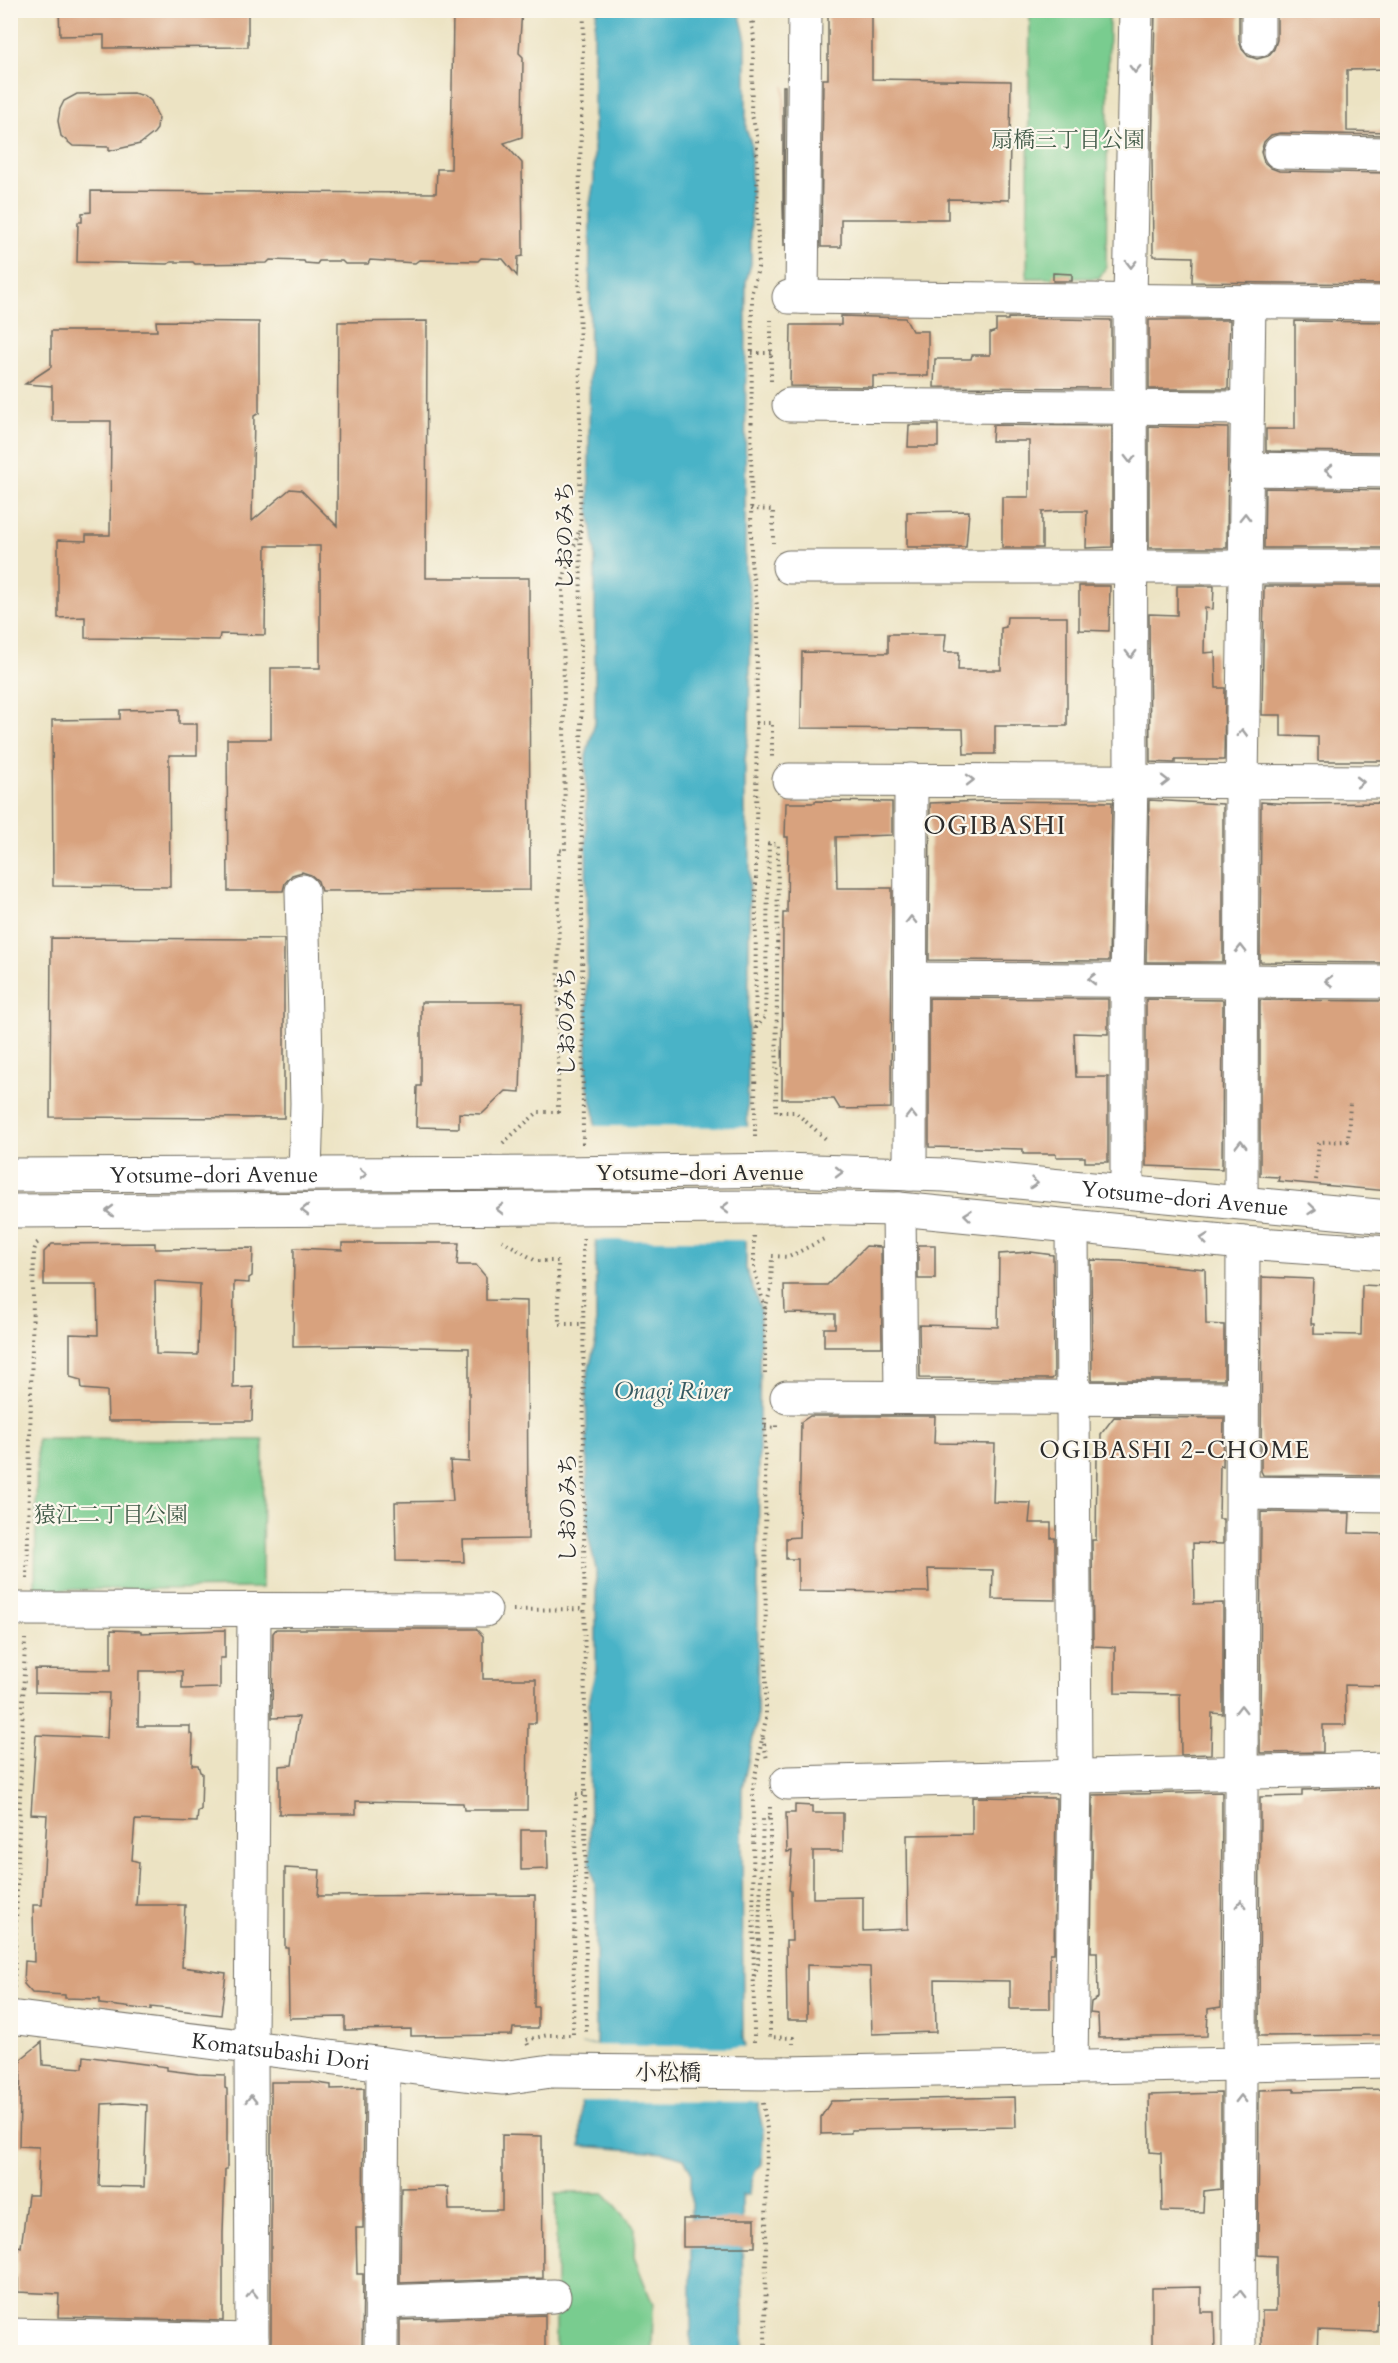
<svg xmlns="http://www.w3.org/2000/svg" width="1398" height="2363" font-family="Cardo,'Noto Serif JP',serif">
  <rect width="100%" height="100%" fill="#fbf7ec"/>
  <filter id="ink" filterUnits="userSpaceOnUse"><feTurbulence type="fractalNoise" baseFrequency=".0167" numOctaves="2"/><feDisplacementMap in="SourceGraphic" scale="12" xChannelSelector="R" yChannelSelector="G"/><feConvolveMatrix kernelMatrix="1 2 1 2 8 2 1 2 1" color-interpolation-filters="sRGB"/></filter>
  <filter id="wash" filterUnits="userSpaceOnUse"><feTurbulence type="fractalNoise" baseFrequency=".008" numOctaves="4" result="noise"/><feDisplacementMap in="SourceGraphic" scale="24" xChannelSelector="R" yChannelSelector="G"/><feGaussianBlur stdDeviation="1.35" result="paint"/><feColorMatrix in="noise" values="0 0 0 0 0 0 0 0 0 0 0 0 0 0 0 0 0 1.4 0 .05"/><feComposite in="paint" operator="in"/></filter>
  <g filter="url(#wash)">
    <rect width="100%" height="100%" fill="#ece3c3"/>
    <!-- green -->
    <g fill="#79cc8f" stroke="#527c5d" stroke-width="1.5">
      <polygon points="1030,11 1109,11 1106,267 1099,278 1027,278"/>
      <polygon points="37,1439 263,1440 262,1588 35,1590"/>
      <polygon points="556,2193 605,2193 635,2228 634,2257 653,2305 652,2352 556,2352"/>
    </g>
    <!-- water -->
    <polygon fill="#49b3c7" stroke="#3a6f79" stroke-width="1.5" points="597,11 739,11 746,40 746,129 751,143 751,264 746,282 745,572 751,604 749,731 745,760 745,812 750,840 746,1269 760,1308 757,1720 742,1789 743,2038 763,2130 762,2164 755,2172 748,2195 742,2195 743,2352 691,2352 691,2172 684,2158 664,2152 581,2146 582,2045 596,2045 596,1890 590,1862 589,1698 596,1670 596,1569 588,1535 586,1381 596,1340 595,1115 587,1083 586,756 595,722 595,551 589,508 590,204 594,181 594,32"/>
    <!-- pier -->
    <g fill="#ece3c3">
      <polygon points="592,1126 750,1127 749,1240 593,1240"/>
      <polygon points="579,2045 748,2047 760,2102 578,2101"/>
    </g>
    <g id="blocks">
      <!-- building -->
      <g fill="#d8a27e" fill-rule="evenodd">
        <polygon points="59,10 248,10 248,47 104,48 104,35 60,36"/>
        <polygon points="453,10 522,10 519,53 523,57 522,137 504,143 522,163 523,247 523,256 518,257 517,276 503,259 481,258 478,261 419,260 415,263 370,260 368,264 345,264 342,261 319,261 317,264 305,263 304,261 270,260 267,263 195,264 193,262 171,262 168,264 77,262 78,222 82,222 82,213 91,212 91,191 436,193 437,169 451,169"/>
        <polygon points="828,10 872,10 872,79 1011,81 1009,200 948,199 948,219 841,219 841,247 821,247 823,79 828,79"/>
        <polygon points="1155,10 1239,10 1239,40 1242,49 1248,56 1257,59 1268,56 1274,49 1277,40 1277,10 1388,10 1388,69 1347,70 1347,131 1388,132 1388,135 1280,133 1271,135 1264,142 1261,152 1264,162 1271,168 1279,171 1388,173 1388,284 1192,282 1193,257 1153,256 1152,156"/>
        <polygon points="783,86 785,86 784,246 783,206"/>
        <polygon points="133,93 145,96 151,101 158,117 157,129 154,133 140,144 109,151 109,147 73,146 61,136 58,121 60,109 64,101 77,94"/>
        <polygon points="1053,273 1072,274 1072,281 1053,281"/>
        <polygon points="841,316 905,318 912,331 928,331 928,376 873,376 873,387 790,386 791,325 841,325"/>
        <polygon points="1008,318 1111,320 1111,388 934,387 935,359 971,359 972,355 990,355 990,333 996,331 996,320 1008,320"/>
        <polygon points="1149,320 1230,320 1228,389 1149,389"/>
        <polygon points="156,321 259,322 259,413 254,416 252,521 290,489 301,490 337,526 338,322 427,321 426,578 529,578 530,890 321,891 318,881 311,875 302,872 292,875 285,883 283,891 228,891 227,739 271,739 271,668 320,668 320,546 266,546 265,635 220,634 219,640 85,638 85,617 58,618 58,540 86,541 86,535 110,535 111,421 52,421 52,386 25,384 51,367 51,331 157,331"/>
        <polygon points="1295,321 1388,322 1388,452 1266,451 1266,429 1295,429"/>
        <polygon points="909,425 938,425 938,447 908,447"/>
        <polygon points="993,425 1112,426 1112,547 1086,548 1087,511 1065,511 1042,512 1042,548 1002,548 1002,497 1029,497 1029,441 992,441"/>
        <polygon points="1149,426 1228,428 1227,548 1149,548"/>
        <polygon points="1265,488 1388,490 1388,548 1264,548"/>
        <polygon points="969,511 966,547 907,547 907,512"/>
        <polygon points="1079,586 1110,586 1109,631 1079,630"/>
        <polygon points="1177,586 1214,586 1213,609 1205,608 1204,653 1215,652 1216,688 1225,688 1224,760 1175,760 1175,763 1150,762 1149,614 1177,615"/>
        <polygon points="1264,586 1388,586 1388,761 1318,761 1318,737 1281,736 1281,715 1262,715"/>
        <polygon points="1007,617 1067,617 1067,726 995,726 995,754 964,754 963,729 801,728 802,652 888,653 888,634 946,634 944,652 959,652 958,670 1001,670 1001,628 1006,627"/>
        <polygon points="179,709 179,724 197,724 197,755 169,755 170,887 53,886 52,720 120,719 120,710"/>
        <polygon points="1149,800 1223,804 1223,962 1146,962"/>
        <polygon points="815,801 892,802 892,835 836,837 837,888 892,888 891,1108 840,1109 834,1099 782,1099 783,913 787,913 788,837 785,837 786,803 815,803"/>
        <polygon points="986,801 1112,802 1109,961 929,960 930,803"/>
        <polygon points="1261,802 1292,804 1388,803 1388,963 1260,962"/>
        <polygon points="51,938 284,939 284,1118 50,1117"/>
        <polygon points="929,998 1108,999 1108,1034 1074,1033 1076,1077 1108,1077 1108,1162 1085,1162 1085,1157 1056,1157 1056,1154 1023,1154 1023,1149 929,1147"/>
        <polygon points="1146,999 1223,1000 1222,1169 1146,1166"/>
        <polygon points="1260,1000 1388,1001 1388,1191 1278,1181 1279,1177 1260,1176"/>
        <polygon points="421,1002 523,1002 520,1092 506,1091 482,1114 459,1113 459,1128 416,1127 417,1086 421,1086"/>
        <path d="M155,1243V1249L253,1248L252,1276L249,1278V1283L234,1282L233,1388L253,1387L252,1421H108L107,1391L82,1389L81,1380L70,1377V1334L98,1335L97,1285H44V1252L52,1244ZM155,1281L200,1284L198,1355L156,1354Z"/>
        <polygon points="342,1243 459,1243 457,1265 476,1265 486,1277 486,1300 527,1301 528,1539 463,1540 464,1562 396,1561 395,1502 453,1501 450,1461 469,1462 469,1348 368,1346 293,1347 294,1248 342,1250"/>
        <rect x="918" y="1245" width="17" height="34"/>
        <polygon points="866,1246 881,1247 882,1347 824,1347 824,1328 835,1328 835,1314 785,1313 784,1285 827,1285"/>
        <polygon points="1031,1252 1053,1255 1054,1377 1052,1379 920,1378 919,1325 998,1327 999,1254"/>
        <polygon points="1091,1260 1121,1261 1205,1269 1206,1324 1224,1325 1224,1380 1092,1380"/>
        <polygon points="1262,1277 1313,1279 1311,1324 1314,1324 1314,1334 1361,1335 1362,1285 1382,1286 1388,1293 1388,1476 1263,1475 1261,1471"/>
        <polygon points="810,1416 935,1416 934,1443 995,1444 993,1502 1031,1503 1029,1523 1051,1523 1051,1538 1055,1538 1055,1600 992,1599 993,1570 928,1569 929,1592 798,1591 798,1559 786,1559 786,1538 799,1537 801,1422"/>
        <polygon points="1114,1417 1224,1418 1223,1466 1220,1465 1219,1519 1223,1519 1223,1544 1193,1543 1194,1604 1223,1603 1223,1714 1212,1713 1211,1754 1181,1755 1180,1694 1115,1693 1115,1647 1093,1646 1092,1540 1096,1540 1097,1456 1101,1453 1101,1434"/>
        <polygon points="1261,1512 1350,1513 1349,1533 1388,1534 1388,1686 1345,1685 1346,1725 1323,1725 1323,1752 1260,1753"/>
        <polygon points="276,1629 476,1629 483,1636 483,1679 536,1679 536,1723 528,1723 527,1810 464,1810 463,1803 356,1801 356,1814 279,1814 279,1766 292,1765 299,1717 272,1718 273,1633"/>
        <polygon points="111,1630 141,1631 141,1633 225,1630 225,1658 220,1658 220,1688 182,1689 182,1671 139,1671 138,1726 190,1726 190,1734 193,1735 192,1765 198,1765 200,1772 202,1773 201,1810 198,1811 197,1822 135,1820 132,1860 139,1862 136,1905 185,1905 182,1967 226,1973 221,2015 151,2007 151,2010 100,2004 100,1999 65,1998 65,1995 32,1993 24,1984 25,1961 34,1962 33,1905 42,1905 47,1815 31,1814 36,1735 107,1738 109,1693 35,1692 35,1669 111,1670"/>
        <polygon points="1388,1788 1388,2030 1385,2030 1384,2035 1259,2036 1260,1797 1302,1796 1302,1790"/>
        <polygon points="1222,1792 1221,2007 1208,2009 1207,2036 1099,2038 1098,2014 1090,2013 1091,2002 1098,1998 1097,1952 1091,1952 1093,1795"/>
        <polygon points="972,1797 1056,1798 1054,1953 1050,1953 1050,2009 1010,2009 1010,1981 935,1980 936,2032 872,2034 870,1967 807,1965 807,2020 787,2020 786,1941 792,1941 791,1891 789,1890 792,1851 787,1852 786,1813 795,1813 795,1805 812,1806 812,1813 843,1813 843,1851 813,1851 813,1898 863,1897 863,1931 908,1929 907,1835 972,1834"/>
        <polygon points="521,1830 547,1830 548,1869 521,1870"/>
        <polygon points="285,1868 320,1870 318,1896 535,1895 534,2007 538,2007 538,2028 513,2028 512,2035 411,2036 411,2029 345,2030 345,2017 289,2018 288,1948 285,1948"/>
        <path d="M42,2042L43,2065L83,2068L84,2056L167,2067V2070L198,2074L225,2075V2088L227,2089V2169H225L223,2233V2321L58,2317L59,2294L18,2292V2246L21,2247L28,2195H37L39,2147L19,2146L21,2059ZM123,2103L147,2105L144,2187L99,2186L102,2104Z"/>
        <polygon points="271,2082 310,2082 331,2085 331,2089 364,2088 363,2228 356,2228 357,2274 363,2274 362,2352 271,2352"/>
        <polygon points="1294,2089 1294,2091 1388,2089 1388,2300 1378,2300 1377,2332 1318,2330 1317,2352 1262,2352 1262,2311 1276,2311 1276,2256 1258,2255 1259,2090"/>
        <polygon points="1221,2093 1221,2189 1204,2191 1203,2212 1162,2211 1161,2153 1150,2152 1149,2095"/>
        <polygon points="1015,2097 1016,2127 851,2130 851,2133 821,2134 821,2117 831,2101"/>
        <polygon points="502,2135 542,2136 543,2278 400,2283 401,2188 448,2187 449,2210 502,2210"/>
        <rect x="683" y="2219" width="72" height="28"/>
        <polygon points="1201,2287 1201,2312 1214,2312 1215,2352 1152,2352 1152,2288"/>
        <polygon points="545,2315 545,2352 400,2352 400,2320"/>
      </g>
    </g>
  </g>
  <g filter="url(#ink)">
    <use href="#blocks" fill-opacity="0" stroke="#6f6b60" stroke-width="1.5"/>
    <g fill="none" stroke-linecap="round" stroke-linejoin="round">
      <!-- minor casing -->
      <g stroke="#6f6b60" stroke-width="35">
        <g id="minor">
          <polyline points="1258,40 1258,10"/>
          <polyline points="1280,152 1388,154"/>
          <polyline points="789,297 1388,303"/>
          <polyline points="802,297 805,10"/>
          <polyline points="789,405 1246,408"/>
          <polyline points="1246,469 1388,471"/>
          <polyline points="789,567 1388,567"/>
          <polyline points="789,780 1388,782"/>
          <polyline points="302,891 307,1103 305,1174"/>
          <polyline points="911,979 1388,982"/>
          <polyline points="910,1174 911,780"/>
          <polyline points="1127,1192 1127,979 1131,781 1130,299 1136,10"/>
          <polyline points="1241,1202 1242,782 1249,301"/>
          <polyline points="899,1209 901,1397"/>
          <polyline points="787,1397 1243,1399"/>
          <polyline points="1243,1493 1388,1495"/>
          <polyline points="10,1609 485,1610"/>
          <polyline points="787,1783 1388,1769"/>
          <path id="s1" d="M10,2017L480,2076L503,2078L551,2071"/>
          <polyline points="1071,2066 1075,1775 1072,1226"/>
          <polyline points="785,2073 1388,2061"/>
          <polyline points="381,2302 554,2296"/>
          <polyline points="10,2335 252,2340"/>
          <polyline points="252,2352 251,2046 254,1611"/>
          <polyline points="381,2352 383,2064"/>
          <polyline points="1239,2352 1243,1243"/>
        </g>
      </g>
      <!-- major casing -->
      <g stroke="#6f6b60" stroke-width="35">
        <g id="major">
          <path id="s2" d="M781,1170L945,1175L1388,1217"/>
          <path id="s3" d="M10,1175L558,1173"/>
          <polyline points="784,1207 899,1209 1243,1243 1388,1253"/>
          <polyline points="10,1211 559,1208"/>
        </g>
      </g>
      <!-- path -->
      <g stroke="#6f6b60" stroke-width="4" stroke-dasharray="1.5 4.5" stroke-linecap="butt">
        <polyline points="749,10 754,37 751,111 757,136 758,268 752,292 751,563 757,605 755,1141"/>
        <polyline points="753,10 754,27"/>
        <polyline points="752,353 772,353"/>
        <polyline points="771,381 771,320"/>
        <polyline points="751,509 773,510 773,543"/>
        <polyline points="756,723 772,723 772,757"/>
        <polyline points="756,1028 765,1017 769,844 778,844 776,1112 795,1112 827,1140"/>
        <polyline points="503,1143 538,1112 558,1112 559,850 565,851 563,580 579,531"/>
        <polyline points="583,1144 579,207 584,10"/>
        <polyline points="1316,1180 1319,1142 1348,1141 1350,1103"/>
        <polyline points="754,1236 754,1268 765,1309 765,1377"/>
        <polyline points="583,1238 586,2034"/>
        <polyline points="502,1240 536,1261 558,1261 559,1324 583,1324"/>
        <polyline points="765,1309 771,1289 772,1256 789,1257 824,1239"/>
        <polyline points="765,1427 776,1428 776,1423"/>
        <polyline points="27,1579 34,1252 36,1244 40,1241"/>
        <polyline points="513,1610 584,1609"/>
        <polyline points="763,1738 767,1760"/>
        <polyline points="770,1807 770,2037 793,2038 793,2044"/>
        <polyline points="754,1976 758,1964 763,1819 770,1818"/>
        <polyline points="14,1988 25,1639"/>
        <polyline points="754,2042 753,1787 766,1718 765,1418"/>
        <polyline points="528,2045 526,2040 548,2035 573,2035 576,1794 585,1794"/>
        <polyline points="763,2103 767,2129 765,2352"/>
      </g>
      <!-- minor -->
      <use href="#minor" stroke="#fff" stroke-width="33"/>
      <!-- major -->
      <use href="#major" stroke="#fff" stroke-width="33"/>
      <!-- minor-bridge casing -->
      <g stroke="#6f6b60" stroke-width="35" stroke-linecap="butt">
        <polyline id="minor-bridge" points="551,2071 785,2073"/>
      </g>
      <!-- major-bridge casing -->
      <g stroke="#6f6b60" stroke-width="35" stroke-linecap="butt">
        <g id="major-bridge">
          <polyline points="558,1173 781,1170"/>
          <polyline points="559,1208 784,1207"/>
        </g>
      </g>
      <!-- minor-bridge -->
      <use href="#minor-bridge" stroke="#fff" stroke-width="33"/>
      <!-- major-bridge -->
      <use href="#major-bridge" stroke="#fff" stroke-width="33"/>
    </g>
    <!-- one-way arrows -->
    <defs><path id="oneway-chevron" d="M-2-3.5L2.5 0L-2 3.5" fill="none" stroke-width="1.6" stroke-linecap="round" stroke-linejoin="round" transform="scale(1.5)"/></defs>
    <g stroke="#a0a0a0">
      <use href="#oneway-chevron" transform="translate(1135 69) rotate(91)"/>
      <use href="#oneway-chevron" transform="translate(1131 264) rotate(91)"/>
      <use href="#oneway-chevron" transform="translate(1130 459) rotate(90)"/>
      <use href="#oneway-chevron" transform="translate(1329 470) rotate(-179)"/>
      <use href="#oneway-chevron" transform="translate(1245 517) rotate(-89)"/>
      <use href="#oneway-chevron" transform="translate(1131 654) rotate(90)"/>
      <use href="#oneway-chevron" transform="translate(1242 733) rotate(-89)"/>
      <use href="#oneway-chevron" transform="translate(970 780)"/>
      <use href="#oneway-chevron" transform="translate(1165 781)"/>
      <use href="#oneway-chevron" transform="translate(1360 782)"/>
      <use href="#oneway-chevron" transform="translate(911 920) rotate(-90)"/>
      <use href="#oneway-chevron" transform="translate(1241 949) rotate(-90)"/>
      <use href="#oneway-chevron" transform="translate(1092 979) rotate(-180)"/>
      <use href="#oneway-chevron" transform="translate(1329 981) rotate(-180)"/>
      <use href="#oneway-chevron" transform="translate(911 1115) rotate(-90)"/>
      <use href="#oneway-chevron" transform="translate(1241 1144) rotate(-90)"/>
      <use href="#oneway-chevron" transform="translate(839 1172) rotate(1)"/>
      <use href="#oneway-chevron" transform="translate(363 1174)"/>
      <use href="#oneway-chevron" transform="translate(1034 1183) rotate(5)"/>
      <use href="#oneway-chevron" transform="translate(725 1208) rotate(180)"/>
      <use href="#oneway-chevron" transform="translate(500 1209) rotate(180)"/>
      <use href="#oneway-chevron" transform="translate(1312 1209) rotate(6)"/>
      <use href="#oneway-chevron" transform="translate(305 1210) rotate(180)"/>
      <use href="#oneway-chevron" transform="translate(110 1211) rotate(180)"/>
      <use href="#oneway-chevron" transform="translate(968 1215) rotate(-174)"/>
      <use href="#oneway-chevron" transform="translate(1204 1239) rotate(-174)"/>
      <use href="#oneway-chevron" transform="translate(1241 1709) rotate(-90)"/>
      <use href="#oneway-chevron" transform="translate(1241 1904) rotate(-90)"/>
      <use href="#oneway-chevron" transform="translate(251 2099) rotate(-90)"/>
      <use href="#oneway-chevron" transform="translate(1241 2099) rotate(-90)"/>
      <use href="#oneway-chevron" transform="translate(252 2294) rotate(-90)"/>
      <use href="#oneway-chevron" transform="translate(1240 2294) rotate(-90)"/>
    </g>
  </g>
  <g text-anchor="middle" stroke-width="4.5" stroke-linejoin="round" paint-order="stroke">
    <!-- park labels -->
    <g font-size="22" fill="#425b49" stroke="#fbf7ec">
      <text x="1068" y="147">扇橋三丁目公園</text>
      <text x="111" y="1522">猿江二丁目公園</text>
    </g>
    <!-- street labels -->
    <g font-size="22" fill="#2b2b2b" stroke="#fbf7ec">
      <text transform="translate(564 536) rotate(-90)" y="8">しおのみち</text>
      <text transform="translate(566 1022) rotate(-90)" y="8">しおのみち</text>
      <text x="700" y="1180">Yotsume-dori Avenue</text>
      <text dy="8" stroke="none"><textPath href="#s3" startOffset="204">Yotsume-dori Avenue</textPath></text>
      <text dy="8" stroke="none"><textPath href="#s2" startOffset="405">Yotsume-dori Avenue</textPath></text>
      <text transform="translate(567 1508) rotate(-90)" y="8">しおのみち</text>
      <text dy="8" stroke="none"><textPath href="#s1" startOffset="273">Komatsubashi Dori</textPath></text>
      <text x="668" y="2080">小松橋</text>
    </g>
    <!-- water labels -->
    <g font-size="24" font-style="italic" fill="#365b62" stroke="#fbf7ec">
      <text x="672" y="1399">Onagi River</text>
    </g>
    <!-- neighbourhood labels -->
    <g font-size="24" letter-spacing="1.5" fill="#2b2b2b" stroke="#fbf7ec">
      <text x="1175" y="1458">OGIBASHI 2-CHOME</text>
    </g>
    <!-- quarter labels -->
    <g font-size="26" letter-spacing="1.5" fill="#2b2b2b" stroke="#fbf7ec">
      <text x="995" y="834">OGIBASHI</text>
    </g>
  </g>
  <!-- margin -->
  <rect width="1398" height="2363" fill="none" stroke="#fbf7ec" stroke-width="36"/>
</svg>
